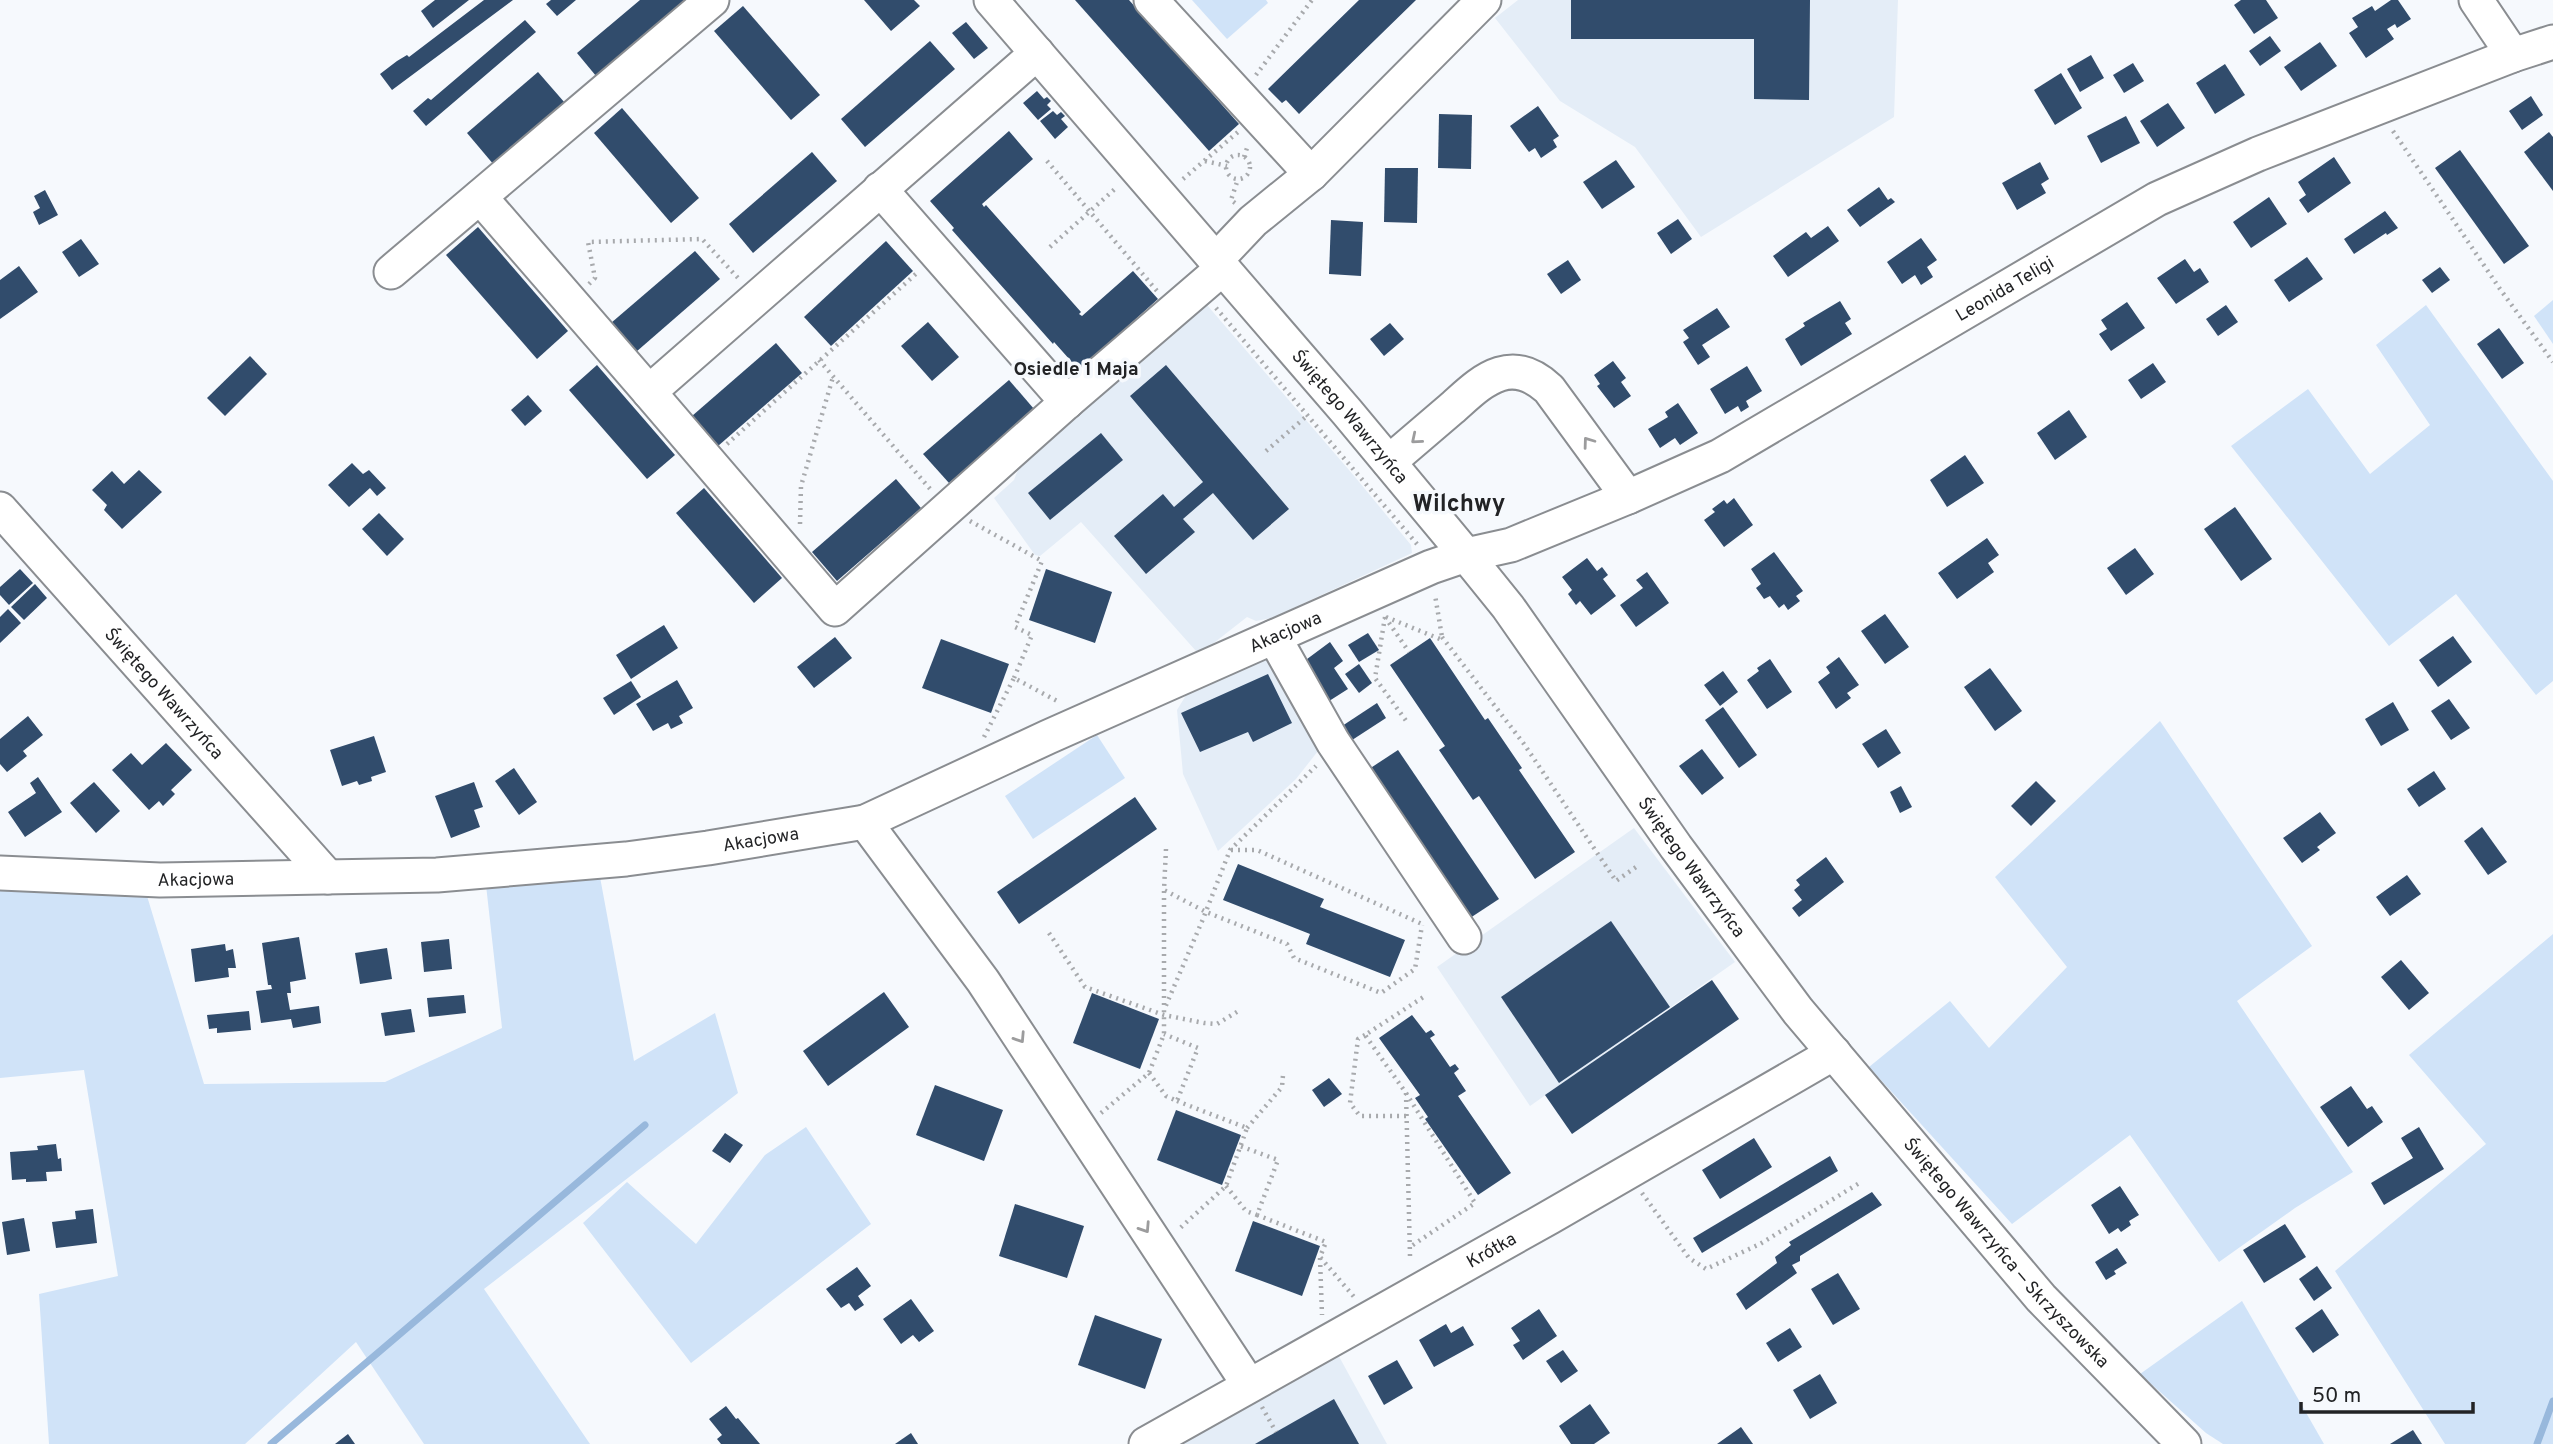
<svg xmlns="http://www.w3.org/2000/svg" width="2553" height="1444" font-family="Overpass,sans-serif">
  <rect width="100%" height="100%" fill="#f6f9fd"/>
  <!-- built -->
  <g fill="#e4edf7">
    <polygon points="1518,0 1898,0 1894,117 1701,237 1635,147 1560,101 1495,18"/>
    <polygon points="1207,305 1355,477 1411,545 1412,553 1272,618 1256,621 1247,617 1210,646 1196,651 1081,522 1040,556 1035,555 994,498 1014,480 1019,467"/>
    <polygon points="1268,652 1318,751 1296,779 1218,851 1183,774 1177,710 1191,687"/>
    <polygon points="1634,828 1735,962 1530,1106 1437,967"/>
    <polygon points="1336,1351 1387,1444 1167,1444"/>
  </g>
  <!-- green -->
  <g fill="#d0e3f8">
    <polygon points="1192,0 1266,0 1268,3 1227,39"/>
    <polygon points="2553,300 2553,344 2534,316"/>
    <polygon points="2426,305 2553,481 2553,681 2536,695 2456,594 2389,646 2231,446 2308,389 2370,474 2430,425 2376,345"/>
    <polygon points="2160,721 2312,946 2237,1001 2353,1172 2295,1208 2219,1262 2130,1135 2012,1224 1869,1067 1950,1001 1989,1048 2067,967 1995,877"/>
    <polygon points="1097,735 1125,778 1033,839 1005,796"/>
    <polygon points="600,877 634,1061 715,1013 738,1093 484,1289 590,1444 424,1444 356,1342 245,1444 49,1444 39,1294 118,1276 84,1070 0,1078 0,889 147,896 204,1084 385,1082 502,1028 486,885"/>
    <polygon points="2553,934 2553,1444 2445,1444 2335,1271 2486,1144 2409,1055"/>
    <polygon points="806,1127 871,1224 691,1363 583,1223 627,1182 696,1244 765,1155"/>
    <polygon points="2242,1301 2324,1444 2223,1444 2206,1433 2140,1374"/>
  </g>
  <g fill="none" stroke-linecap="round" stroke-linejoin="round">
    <!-- stream -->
    <g stroke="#98b8dc" stroke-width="7">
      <polyline points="271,1444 645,1125"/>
      <polyline points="2537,1444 2553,1401"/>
    </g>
  </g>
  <!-- building -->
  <g fill="#314c6c">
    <polygon points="435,0 469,0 433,28 421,11"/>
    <polygon points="484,0 513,0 392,90 380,74 397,61 407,55 409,57"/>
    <polygon points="551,0 576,0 557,16 546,4"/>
    <polygon points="640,0 688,0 601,82 577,53"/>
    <polygon points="864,0 914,0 920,6 891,31"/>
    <polygon points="1075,0 1129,0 1239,124 1209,151"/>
    <polygon points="1359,0 1416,0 1299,114 1286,100 1282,103 1268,89"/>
    <polygon points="1571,0 1810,0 1809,100 1754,99 1754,39 1571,39"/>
    <polygon points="2241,0 2266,0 2278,18 2254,34 2234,5"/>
    <polygon points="2391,0 2398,0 2411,19 2397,28 2395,24 2387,29 2394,39 2366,58 2349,33 2358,27 2352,18 2372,6 2375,11"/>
    <polygon points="743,6 820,95 791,120 714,31"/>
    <polygon points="525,20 536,32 426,126 413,111 428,98 431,100"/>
    <polygon points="966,22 988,48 974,59 952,33"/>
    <polygon points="2270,36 2281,51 2260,66 2249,51"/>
    <polygon points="930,41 955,69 865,147 841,119"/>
    <polygon points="2320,42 2337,66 2301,91 2284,67"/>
    <polygon points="2091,55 2104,78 2080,92 2067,69"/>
    <polygon points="2133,63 2144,81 2124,93 2113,75"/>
    <polygon points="2225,64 2245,95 2215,114 2196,83"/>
    <polygon points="538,72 565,103 494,165 467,133"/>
    <polygon points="2061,73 2082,108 2055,125 2034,90"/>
    <polygon points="1037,91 1044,99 1047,97 1051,101 1047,105 1051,109 1038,120 1023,103"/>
    <polygon points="2531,96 2543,115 2522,130 2509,111"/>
    <polygon points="2168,103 2185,128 2157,147 2140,121"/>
    <polygon points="1538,106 1559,136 1553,140 1557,147 1541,158 1535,148 1529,152 1510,126"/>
    <polygon points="622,108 699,198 671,223 594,133"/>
    <polygon points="1053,111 1057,115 1061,112 1065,116 1061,119 1068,127 1055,139 1040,121"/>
    <polygon points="1439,114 1472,115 1471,169 1438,168"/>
    <polygon points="2126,116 2140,143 2101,163 2087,136"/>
    <polygon points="1009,131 1033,159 982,204 984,207 986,205 1081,312 1079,314 1082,316 1133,271 1158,299 1079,370 1054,342 1053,344 952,230 954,228 930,201"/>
    <polygon points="2549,132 2553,137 2553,191 2524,152"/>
    <polygon points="2460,150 2529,246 2504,264 2435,168"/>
    <polygon points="812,152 837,181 753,253 729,224"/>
    <polygon points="2334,157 2351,183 2308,213 2299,200 2306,195 2298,182"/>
    <polygon points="1616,160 1635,187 1602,209 1583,182"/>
    <polygon points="2040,162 2049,179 2041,184 2046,193 2017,210 2002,183"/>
    <polygon points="1385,168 1418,168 1417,223 1384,222"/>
    <polygon points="1879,187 1888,200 1891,198 1895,202 1860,227 1847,210"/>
    <polygon points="45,190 58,215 39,225 33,212 40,208 34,196"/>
    <polygon points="2269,197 2287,224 2251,248 2233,222"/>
    <polygon points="2385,211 2398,228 2387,235 2386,233 2354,254 2344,239"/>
    <polygon points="1678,219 1692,239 1671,254 1657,233"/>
    <polygon points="1331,220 1363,222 1361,276 1329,274"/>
    <polygon points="1828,226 1839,241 1788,277 1773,256 1806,232 1811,238"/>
    <polygon points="478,227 568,331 537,359 446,255"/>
    <polygon points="1921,238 1937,260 1927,267 1933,277 1921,285 1915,275 1902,284 1887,262"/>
    <polygon points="81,239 99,264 79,277 62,252"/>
    <polygon points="886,241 913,271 831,346 804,317"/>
    <polygon points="695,251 720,279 636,352 611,323"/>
    <polygon points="2307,257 2323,279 2289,302 2274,280"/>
    <polygon points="2185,259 2194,272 2200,268 2209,282 2176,304 2157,278"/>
    <polygon points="1568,260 1581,280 1561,294 1547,274"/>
    <polygon points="19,266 38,292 0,319 0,280"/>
    <polygon points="2440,267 2450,280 2432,293 2422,280"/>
    <polygon points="1840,301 1851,319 1845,323 1852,334 1801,366 1785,339 1805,326 1803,323"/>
    <polygon points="2127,302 2145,328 2111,351 2099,334 2107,329 2101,320"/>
    <polygon points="2226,305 2238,322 2218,336 2206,319"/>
    <polygon points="1717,308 1730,327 1702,345 1710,357 1698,365 1683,342 1689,338 1683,330"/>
    <polygon points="928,322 959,357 932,381 901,346"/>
    <polygon points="1390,323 1404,339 1384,356 1370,339"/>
    <polygon points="2499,328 2524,363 2502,379 2477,344"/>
    <polygon points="776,343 802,373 718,446 692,416"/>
    <polygon points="250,356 267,374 225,416 207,398"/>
    <polygon points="1613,361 1626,378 1621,382 1631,396 1614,408 1597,386 1600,384 1594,375"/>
    <polygon points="2153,363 2166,382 2141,399 2128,380"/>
    <polygon points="597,365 675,455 647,479 569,390"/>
    <polygon points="1166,365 1289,509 1253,540 1213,493 1183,519 1195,532 1146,574 1114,536 1163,494 1174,507 1203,482 1130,396"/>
    <polygon points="1747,366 1762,391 1746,401 1749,407 1741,412 1738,406 1725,414 1710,389"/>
    <polygon points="1009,380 1034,409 949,483 923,454"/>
    <polygon points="528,395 542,411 525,426 511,410"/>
    <polygon points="1678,403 1698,433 1680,445 1675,438 1660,448 1648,429 1668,417 1665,412"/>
    <polygon points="2069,410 2087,437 2055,460 2037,433"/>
    <polygon points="1101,433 1123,460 1050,520 1028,493"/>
    <polygon points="1965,455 1984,483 1947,507 1930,480"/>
    <polygon points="352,463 363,474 369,470 386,488 377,496 370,488 349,507 328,485"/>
    <polygon points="139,470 162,492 122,529 104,510 107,505 92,490 112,471 124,484"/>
    <polygon points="896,479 921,508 837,581 812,552"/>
    <polygon points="704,488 782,578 754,603 676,513"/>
    <polygon points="1734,498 1753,525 1724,547 1704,520 1715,512 1712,509 1724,500 1727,504"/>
    <polygon points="2235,507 2272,559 2241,581 2204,529"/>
    <polygon points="379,513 404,539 387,556 362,529"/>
    <polygon points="1987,538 1999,555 1988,563 1994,572 1957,599 1938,573"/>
    <polygon points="2135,548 2154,574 2126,595 2107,568"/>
    <polygon points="1774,552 1803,591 1796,596 1800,601 1788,610 1784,604 1779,608 1770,596 1764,599 1756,588 1761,584 1751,569"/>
    <polygon points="1587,558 1597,571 1602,567 1608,575 1603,579 1616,596 1591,615 1580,601 1576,605 1568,594 1572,590 1562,577"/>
    <polygon points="20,569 33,583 9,605 0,595 0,587"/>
    <polygon points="1046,569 1112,592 1095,643 1029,620"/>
    <polygon points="1647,572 1669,603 1636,627 1620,605 1643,588 1636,580"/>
    <polygon points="35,584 47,598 24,620 11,607"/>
    <polygon points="8,609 21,623 0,643 0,617"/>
    <polygon points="1885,614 1909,647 1885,664 1861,631"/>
    <polygon points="664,625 678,648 631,679 616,655"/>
    <polygon points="1368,633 1379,650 1359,662 1348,645"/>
    <polygon points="2453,636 2472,662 2438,687 2419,660"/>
    <polygon points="835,637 852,658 814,688 797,667"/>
    <polygon points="1430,638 1485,720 1488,718 1522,768 1519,770 1575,852 1535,879 1479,796 1473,800 1439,750 1445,746 1390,665"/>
    <polygon points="941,639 1009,664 991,713 922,688"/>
    <polygon points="1330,642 1343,661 1334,668 1348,689 1326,703 1299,665"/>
    <polygon points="1839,657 1859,685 1847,693 1851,698 1836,709 1818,682 1830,673 1826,667"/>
    <polygon points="1770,659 1792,692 1767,709 1747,680 1759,671 1757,668"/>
    <polygon points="1359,664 1372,683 1359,693 1345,674"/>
    <polygon points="1990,668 2022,711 1995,731 1964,687"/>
    <polygon points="1723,671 1738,692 1720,706 1704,685"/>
    <polygon points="1268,674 1292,723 1253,742 1248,732 1200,752 1181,713"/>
    <polygon points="677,680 693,708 679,716 683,723 671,729 668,723 653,731 636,704"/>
    <polygon points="631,681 641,697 614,715 603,698"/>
    <polygon points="2449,699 2470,728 2451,740 2431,711"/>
    <polygon points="2393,702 2409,730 2381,746 2365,719"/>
    <polygon points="1377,703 1386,718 1346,744 1336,730"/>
    <polygon points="1723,707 1757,755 1739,768 1705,720"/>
    <polygon points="28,716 43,735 23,751 27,756 7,772 0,764 0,739"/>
    <polygon points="1886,729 1901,753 1878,768 1862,744"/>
    <polygon points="374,736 386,772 371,777 372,781 359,785 357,781 342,786 330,750"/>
    <polygon points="166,743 192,770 171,790 175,794 163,806 159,801 149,810 112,770 131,753 142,765"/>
    <polygon points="1702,749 1724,778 1702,795 1679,766"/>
    <polygon points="1398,750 1499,899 1464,922 1363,773"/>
    <polygon points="514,768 537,802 519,815 495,781"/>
    <polygon points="2434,771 2446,789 2419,807 2407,789"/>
    <polygon points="38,777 62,812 25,837 8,812 36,793 30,783"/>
    <polygon points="2036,781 2056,801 2031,826 2011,806"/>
    <polygon points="94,782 120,811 96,833 70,803"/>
    <polygon points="474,782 483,807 474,810 480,827 451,838 435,796"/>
    <polygon points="1901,786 1912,807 1900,813 1890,792"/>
    <polygon points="1135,797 1157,829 1019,924 997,892"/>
    <polygon points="2320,812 2336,833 2317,847 2320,850 2302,863 2283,838"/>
    <polygon points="2482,827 2507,862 2488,875 2464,841"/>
    <polygon points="1826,857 1844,882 1799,917 1792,908 1802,900 1794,890 1800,885 1796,880"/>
    <polygon points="1238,864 1324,899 1320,907 1405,940 1390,977 1306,944 1310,934 1223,900"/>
    <polygon points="2407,875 2421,894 2390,916 2376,897"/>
    <polygon points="1611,921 1670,1007 1559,1083 1501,997"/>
    <polygon points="299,937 306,979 290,982 291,993 287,993 290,1010 319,1006 321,1023 293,1028 291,1019 261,1023 256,991 272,989 271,985 268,985 262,943"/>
    <polygon points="449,939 452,969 424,972 421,942"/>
    <polygon points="225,944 226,951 233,949 236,968 228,968 229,977 195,982 191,949"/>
    <polygon points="387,948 392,979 360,984 355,953"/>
    <polygon points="2401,960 2429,993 2409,1010 2381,977"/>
    <polygon points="1712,980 1739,1019 1572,1134 1545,1095"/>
    <polygon points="884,992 909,1027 828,1086 803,1051"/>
    <polygon points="1092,993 1159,1019 1140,1069 1073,1043"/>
    <polygon points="464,995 466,1013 429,1017 427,998"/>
    <polygon points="411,1009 415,1032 385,1036 381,1013"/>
    <polygon points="249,1011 251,1030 217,1033 217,1028 209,1029 207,1015"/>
    <polygon points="1412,1015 1426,1033 1431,1030 1435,1035 1430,1038 1450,1067 1455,1064 1459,1069 1454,1073 1466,1091 1458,1096 1511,1173 1478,1195 1425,1119 1428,1117 1415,1098 1420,1095 1379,1038"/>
    <polygon points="1329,1078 1342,1094 1324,1107 1312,1090"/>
    <polygon points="935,1085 1003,1110 984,1161 916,1135"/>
    <polygon points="2351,1086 2367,1109 2372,1106 2383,1122 2348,1147 2320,1107"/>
    <polygon points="1176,1110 1241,1135 1222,1185 1157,1160"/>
    <polygon points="2419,1127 2444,1169 2384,1205 2371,1183 2413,1158 2401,1138"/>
    <polygon points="725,1133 743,1145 730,1163 712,1151"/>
    <polygon points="1754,1138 1772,1167 1720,1199 1702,1170"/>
    <polygon points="56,1144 58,1159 61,1158 62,1171 46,1172 47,1181 26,1182 26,1179 12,1180 10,1152 38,1150 37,1146"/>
    <polygon points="1830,1156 1838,1171 1702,1253 1693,1238"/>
    <polygon points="2120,1186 2139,1215 2129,1221 2131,1225 2121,1232 2118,1228 2109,1234 2091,1205"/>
    <polygon points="1872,1192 1882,1205 1800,1256 1800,1261 1792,1265 1797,1273 1746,1310 1736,1294 1777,1263 1775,1257 1791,1245 1789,1242"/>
    <polygon points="1015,1204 1084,1226 1067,1278 999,1256"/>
    <polygon points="93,1209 97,1243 56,1248 52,1222 76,1219 75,1211"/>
    <polygon points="24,1218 30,1251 7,1255 2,1222"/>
    <polygon points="1253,1221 1320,1246 1302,1296 1235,1271"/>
    <polygon points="2285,1224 2306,1257 2264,1283 2243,1250"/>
    <polygon points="2117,1248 2127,1263 2114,1271 2116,1274 2106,1280 2095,1262"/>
    <polygon points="2317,1266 2332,1288 2314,1301 2299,1279"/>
    <polygon points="857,1267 871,1286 858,1296 864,1305 855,1311 849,1303 841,1308 826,1289"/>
    <polygon points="1838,1273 1860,1309 1833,1325 1811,1289"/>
    <polygon points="911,1299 934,1331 919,1342 913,1335 901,1344 883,1319"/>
    <polygon points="1539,1309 1557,1336 1523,1360 1513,1345 1520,1341 1511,1328"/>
    <polygon points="2322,1309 2339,1335 2313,1353 2295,1328"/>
    <polygon points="1095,1315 1162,1339 1145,1389 1078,1365"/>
    <polygon points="1446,1324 1451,1333 1463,1326 1474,1345 1434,1367 1419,1340"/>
    <polygon points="1790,1328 1802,1347 1778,1362 1766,1343"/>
    <polygon points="1563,1350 1578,1371 1561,1383 1546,1361"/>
    <polygon points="1397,1360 1413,1388 1384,1405 1368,1376"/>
    <polygon points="1820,1374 1837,1403 1810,1419 1793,1390"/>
    <polygon points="1334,1399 1359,1444 1255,1444 1276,1432"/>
    <polygon points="1590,1404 1610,1433 1594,1444 1571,1444 1559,1426"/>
    <polygon points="726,1406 736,1419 738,1418 760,1444 721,1444 717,1439 722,1435 709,1419"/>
    <polygon points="1741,1427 1753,1444 1717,1444"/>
    <polygon points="2413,1430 2422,1444 2390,1444"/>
    <polygon points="911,1433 918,1444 895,1444"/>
    <polygon points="348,1434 355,1444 335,1444"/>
  </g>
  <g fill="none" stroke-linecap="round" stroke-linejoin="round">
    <!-- minor casing -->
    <g stroke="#8a8d91" stroke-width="37">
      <g id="minor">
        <path id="s1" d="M991,0L1347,412L1466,555L1508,607L1676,847L1798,1011L2041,1298L2184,1444"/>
        <polyline points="1151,0 1311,174"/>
        <polyline points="2476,0 2513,55"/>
        <polyline points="1037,53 649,392 835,609 1067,402 1223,268"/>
        <polyline points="880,189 1067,402"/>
        <polyline points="480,197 649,392"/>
        <polyline points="1216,260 1253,221 1311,174 1484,0"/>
        <polyline points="391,272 712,0"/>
        <path d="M1389,462C1410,444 1431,426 1451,409C1466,396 1481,380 1500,374C1519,368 1535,376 1549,389L1628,497"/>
        <path id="s2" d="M0,509L328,877"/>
        <polyline points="1274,637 1333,742 1464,937"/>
        <polyline points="865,822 983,981 1249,1385"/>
        <path id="s3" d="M0,873L160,880L437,875L626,859L708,848L865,822L1048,737L1431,567L1466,555L1511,545L1628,497L1720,456L2157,199L2258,154L2513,55L2553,42"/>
        <path id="s4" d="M1146,1444L1550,1217L1834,1053"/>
      </g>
    </g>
    <!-- path -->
    <g stroke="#a8aaad" stroke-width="4.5" stroke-dasharray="2 5" stroke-linecap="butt">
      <polyline points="1256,75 1312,0"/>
      <polyline points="2393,131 2500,289 2553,362"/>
      <circle cx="1238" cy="167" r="12"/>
      <polyline points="1244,157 1248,145"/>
      <polyline points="1047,161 1157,291"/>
      <polyline points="1205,161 1227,166"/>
      <polyline points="1183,179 1238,132"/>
      <polyline points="1235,203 1231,200 1238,179"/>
      <polyline points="1050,247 1116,188"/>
      <polyline points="589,284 595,278 588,242 702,239 738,278"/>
      <polyline points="1216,308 1417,544"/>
      <polyline points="819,360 931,490"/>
      <polyline points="727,444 918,272"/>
      <polyline points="1266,451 1308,415"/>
      <polyline points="970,521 1042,561 1015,627 1032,635 1014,678"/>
      <polyline points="800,524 801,486 833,377"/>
      <polyline points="1385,617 1375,678 1407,722"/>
      <polyline points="1385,617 1409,652"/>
      <polyline points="1386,617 1440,639 1442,637 1435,595"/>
      <polyline points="1442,637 1524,744 1616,881 1639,865"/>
      <polyline points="984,737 1014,678 1059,702"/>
      <polyline points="1166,849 1164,890 1206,912 1287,944 1294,958 1381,993 1415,969 1422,925"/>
      <polyline points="1231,850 1257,850 1422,924"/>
      <polyline points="1049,933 1085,987 1164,1015 1204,1023 1217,1024 1240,1010"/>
      <polyline points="1164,1005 1164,890"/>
      <polyline points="1365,1035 1358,1039 1350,1103 1360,1116 1407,1116"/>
      <polyline points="1149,1073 1166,1096 1177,1101 1198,1048 1164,1034"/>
      <polyline points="1406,1093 1475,1203 1410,1247"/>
      <polyline points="1177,1101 1247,1128 1226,1186 1178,1230"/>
      <polyline points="1101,1113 1149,1073 1164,1034 1164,1010 1203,919 1230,850 1316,766"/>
      <polyline points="1247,1128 1282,1087 1283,1075"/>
      <polyline points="1226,1186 1246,1211 1257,1215 1278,1160 1240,1146"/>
      <polyline points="1642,1193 1689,1258 1706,1269 1760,1244 1861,1182"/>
      <polyline points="1257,1215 1326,1242 1320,1257 1355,1298"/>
      <polyline points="1410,1256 1406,1093 1365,1035 1425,996"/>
      <polyline points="1320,1258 1322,1315"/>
      <polyline points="1262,1407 1276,1432"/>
    </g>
    <!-- minor -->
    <use href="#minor" stroke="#fff" stroke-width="33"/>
  </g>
  <!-- one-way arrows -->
  <defs><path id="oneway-chevron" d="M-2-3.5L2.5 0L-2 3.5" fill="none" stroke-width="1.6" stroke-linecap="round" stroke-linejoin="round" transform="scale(1.75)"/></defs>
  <g stroke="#9c9c9d">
    <use href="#oneway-chevron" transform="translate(1416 439) rotate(140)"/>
    <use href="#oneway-chevron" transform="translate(1588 442) rotate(-126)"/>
    <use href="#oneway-chevron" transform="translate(1020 1038) rotate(57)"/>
    <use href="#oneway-chevron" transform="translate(1145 1228) rotate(57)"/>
  </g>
  <g text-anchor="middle" stroke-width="7" stroke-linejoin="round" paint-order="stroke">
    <!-- street labels -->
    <g font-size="18" fill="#222325" stroke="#f6f9fd">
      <text dy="6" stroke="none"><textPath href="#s3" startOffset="2130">Leonida Teligi</textPath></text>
      <text dy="6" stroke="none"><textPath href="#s1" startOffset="550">Świętego Wawrzyńca</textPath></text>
      <text dy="6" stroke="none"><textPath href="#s3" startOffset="1330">Akacjowa</textPath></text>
      <text dy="6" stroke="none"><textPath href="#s2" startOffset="247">Świętego Wawrzyńca</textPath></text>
      <text dy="6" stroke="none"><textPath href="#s3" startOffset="763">Akacjowa</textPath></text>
      <text dy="6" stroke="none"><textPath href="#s1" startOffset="1116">Świętego Wawrzyńca</textPath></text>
      <text dy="6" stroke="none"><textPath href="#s3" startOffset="196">Akacjowa</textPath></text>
      <text dy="6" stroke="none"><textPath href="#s4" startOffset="396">Krótka</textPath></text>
      <text dy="6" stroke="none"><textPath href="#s1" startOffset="1614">Świętego Wawrzyńca — Skrzyszowska</textPath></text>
    </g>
    <!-- neighbourhood labels -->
    <g font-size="19" font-weight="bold" fill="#222325" stroke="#f6f9fd">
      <text x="1076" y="375">Osiedle 1 Maja</text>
    </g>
    <!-- district labels -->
    <g font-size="24" font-weight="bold" fill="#222325" stroke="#f6f9fd">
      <text x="1459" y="511">Wilchwy</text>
    </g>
  </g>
  <!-- scale -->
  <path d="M2301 1402v10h172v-10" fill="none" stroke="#222325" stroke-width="3.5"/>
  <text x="2312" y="1402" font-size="21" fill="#222325" stroke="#f6f9fd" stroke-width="5" paint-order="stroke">50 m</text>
</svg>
